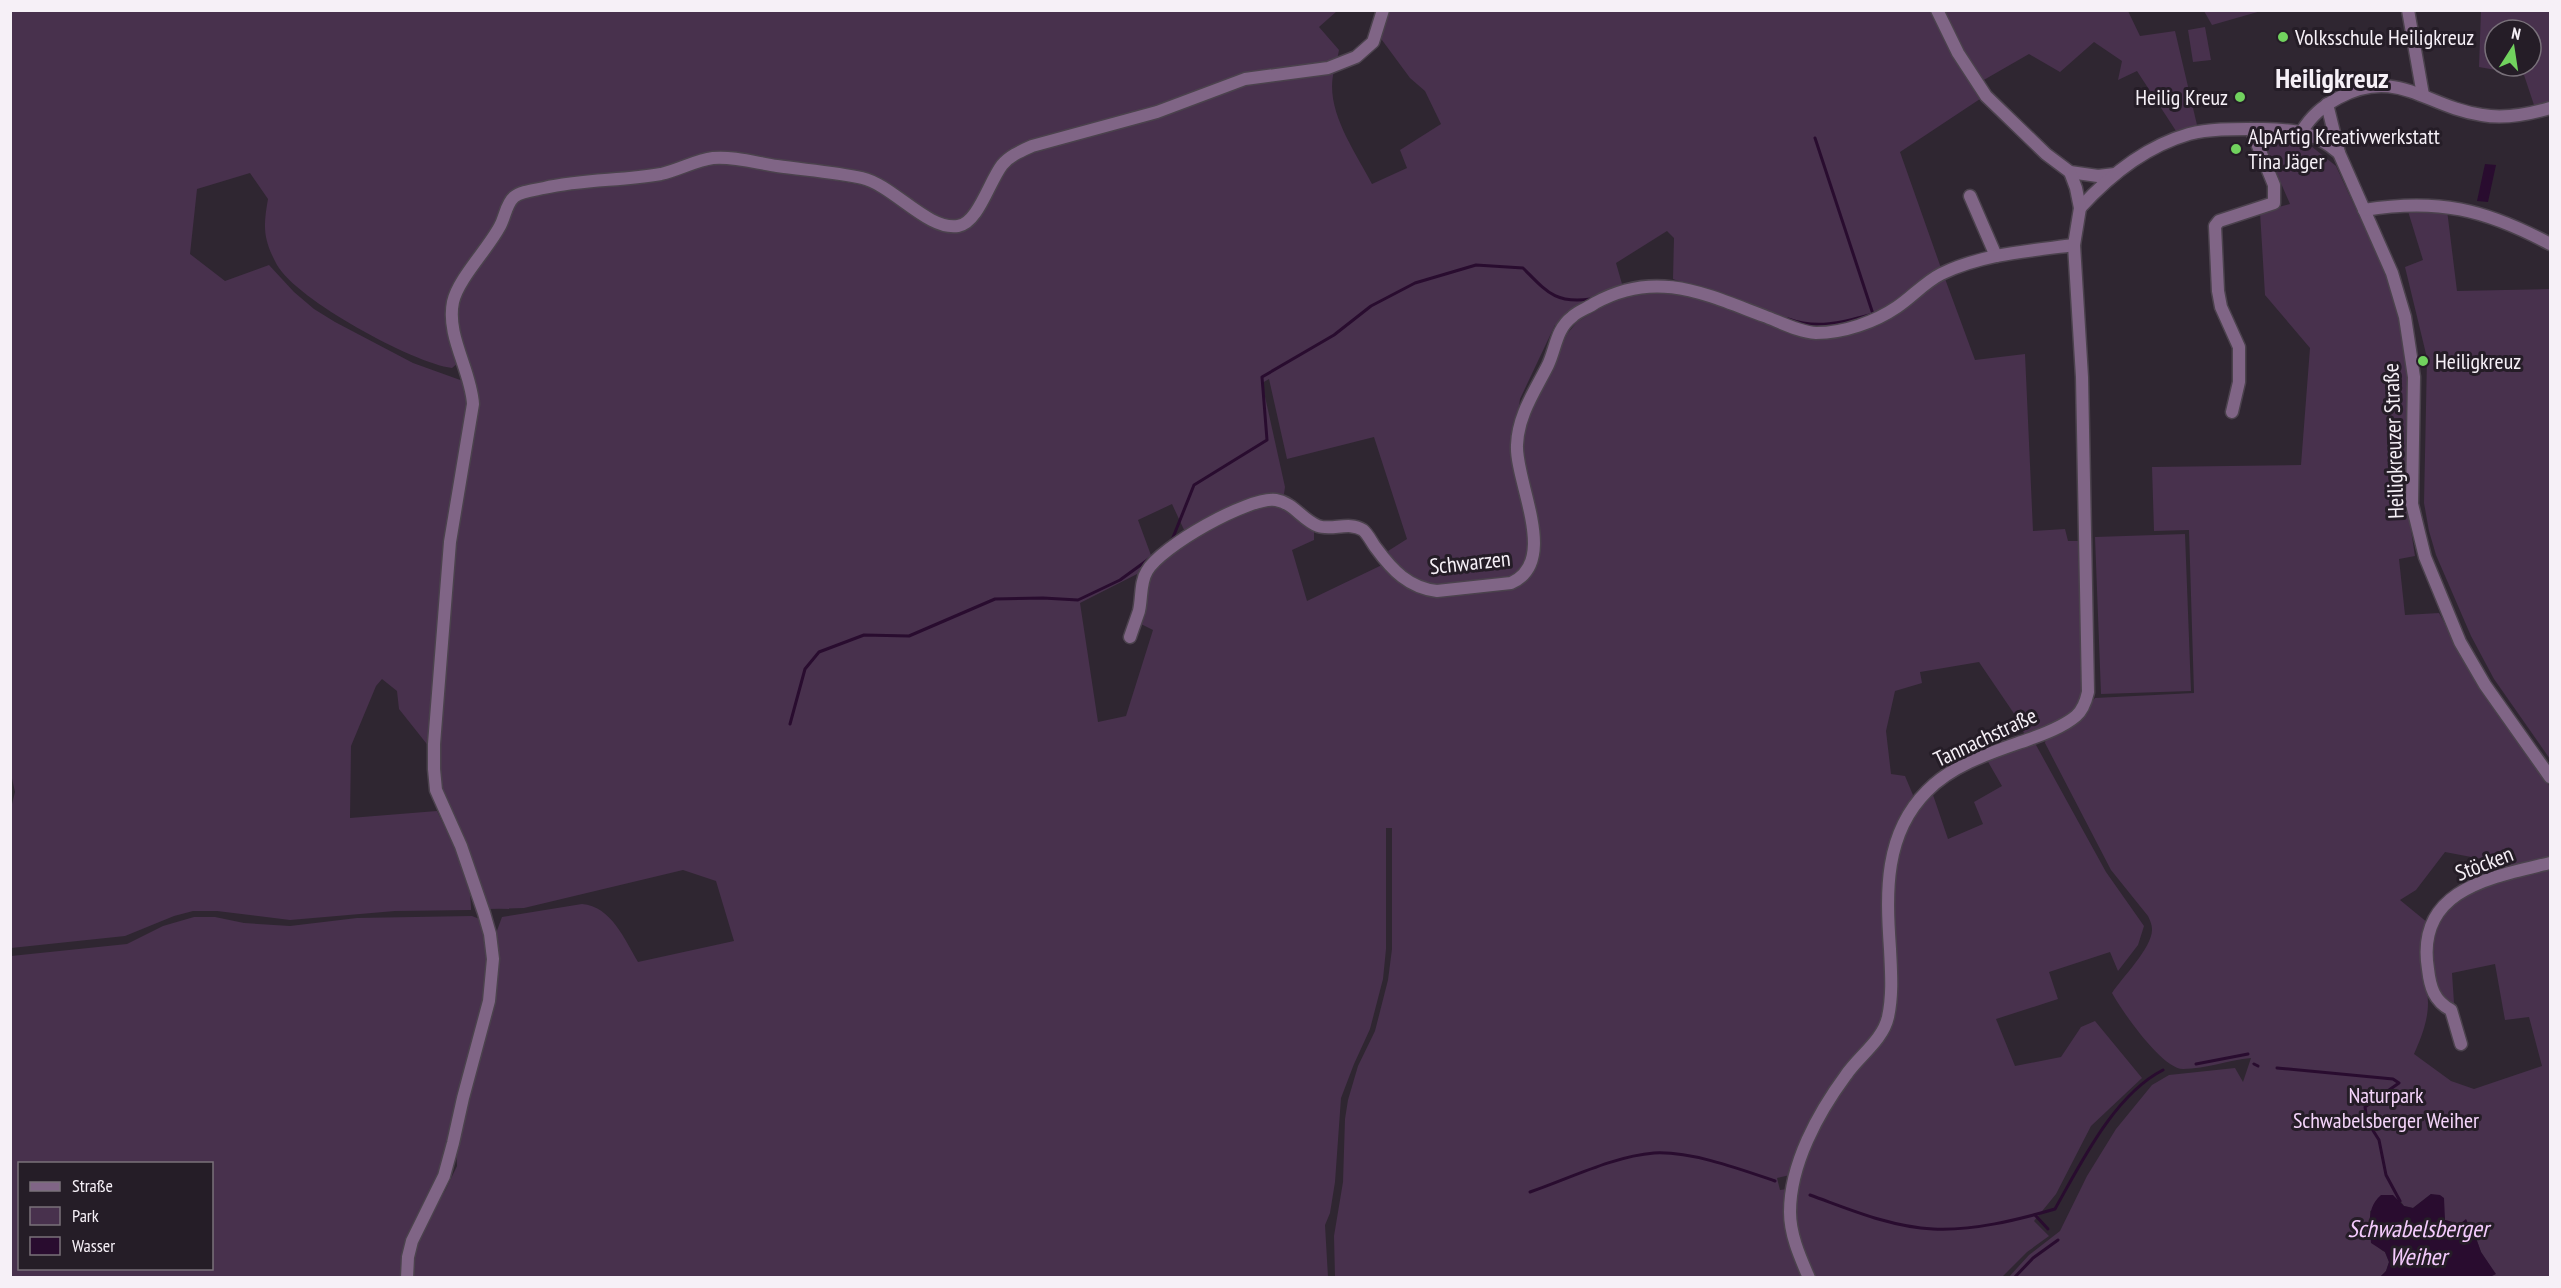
<svg xmlns="http://www.w3.org/2000/svg" width="2561" height="1288" font-family="'PT Sans Narrow',sans-serif">
  <rect width="100%" height="100%" fill="#2f2631"/>
  <!-- green -->
  <g fill="#48314d" fill-rule="evenodd">
    <path d="M11,11H1337L1319,27L1339,50L1337,60L1285,71L1244,74L1156,108L1030,141C1013,149 999,158 989,176C980,191 978,213 959,220C939,228 899,189 880,179C862,171 841,170 822,168C786,163 749,157 713,154L692,157L687,170L715,163L743,164L861,185L873,189L918,215L946,229L960,232C987,222 988,187 1005,167C1013,158 1024,155 1034,150L1158,116L1191,105L1226,88L1245,83L1285,80L1334,71C1324,109 1355,151 1372,184L1407,168L1400,150L1441,124L1425,91L1410,78L1379,36L1387,11H1931L1980,99L1900,152L1941,268C1893,303 1863,334 1798,325L1673,279L1674,238L1667,231L1616,263L1622,284L1571,314L1558,328L1555,325L1520,399L1513,447L1530,532L1532,549L1525,571L1519,577L1510,581C1461,586 1426,601 1390,561L1393,559L1388,551L1407,539L1374,437L1287,459L1269,379L1262,383L1285,487L1284,494C1276,499 1263,497 1254,499L1185,532L1172,504L1138,520L1152,558L1141,572L1080,603L1098,722L1126,716L1153,630L1141,624L1149,570C1171,549 1244,500 1275,504C1292,507 1300,521 1314,528V540L1292,550L1307,601L1384,564C1400,581 1412,592 1437,594C1456,592 1512,592 1526,580C1535,571 1537,562 1538,550L1521,446L1524,423L1528,410L1554,364L1567,334L1577,322L1615,299L1645,289L1673,290L1700,296L1815,337L1878,326L1929,285L1944,276L1975,360L2025,354L2033,531L2065,529L2068,541H2079L2083,695C2077,721 2048,729 2026,737L2015,715L1979,662L1920,672L1922,683L1895,691L1886,731L1891,774L1905,776L1913,795L1912,801L1901,813L1891,839L1883,883L1888,980L1884,1018L1871,1040L1844,1072L1819,1111L1790,1175L1777,1178L1780,1190L1787,1189L1788,1231L1806,1277H1335L1334,1236L1343,1182L1345,1119L1348,1100L1358,1066L1375,1031L1388,980L1392,949V828H1386V949L1383,979L1370,1029L1354,1064L1341,1098L1335,1182L1330,1213L1325,1225L1328,1277H411L412,1258L421,1228L445,1191L457,1166L456,1146L495,1003L498,961L495,936L502,917L582,904C611,906 625,940 638,962L734,941L716,881L683,870L524,908L488,909L466,845L441,789L438,769L437,747L454,543L476,404C477,377 464,355 457,329C447,288 489,260 505,227C508,220 509,212 513,205L509,197C497,214 492,234 481,252C473,263 462,273 455,286C442,312 451,337 458,363L452,368C413,363 297,300 277,265C263,239 263,227 268,199L250,173L197,189L190,254L225,281L269,265L294,292L314,309L335,322L413,363L463,381L468,390L469,405L446,541L430,748L399,709L397,691L382,679L376,686L351,746L350,818L437,811C451,841 472,876 471,910L395,911L290,920L217,911H193L174,916L125,936L11,948L10,812L15,792L11,774Z"/>
    <polygon points="1941,11 2128,11 2140,36 2175,31 2197,125 2176,131 2137,71 2118,80 2122,61 2094,42 2060,72 2029,54 1982,81 1961,49"/>
    <polygon points="2204,11 2261,11 2212,25"/>
    <path d="M2481,11H2550V103L2535,108L2524,75L2479,67ZM2495,30H2531V66H2495Z"/>
    <polygon points="2205,27 2211,60 2193,62 2188,30"/>
    <path d="M2292,140L2306,142L2336,166L2386,275L2399,317L2408,378L2407,505L2415,556L2399,559L2405,615L2439,613L2481,689L2550,787V860L2485,876L2487,860L2445,852L2416,890L2400,900L2428,923C2414,948 2428,976 2428,1003C2428,1021 2421,1038 2414,1054L2451,1081L2474,1089L2542,1066L2529,1017L2505,1020L2495,964L2452,973L2454,1003H2444L2433,979L2431,935L2453,900L2495,882L2550,868V1277H2488L2495,1274L2481,1252L2476,1238L2467,1233L2466,1220L2460,1224L2445,1220L2431,1194L2413,1208L2404,1206L2399,1199L2370,1211C2372,1227 2369,1244 2385,1252L2389,1262L2386,1271L2380,1277L2008,1278L2029,1255L2060,1231L2087,1176L2116,1129L2152,1085L2169,1075L2235,1068L2243,1082L2251,1058C2229,1060 2206,1069 2183,1069C2162,1069 2122,1011 2112,993C2122,978 2153,947 2152,929C2152,925 2150,920 2148,916L2111,870L2045,743L2046,737L2087,708L2095,698L2194,693L2189,530L2154,531L2152,467L2301,465L2310,348L2265,295L2260,212L2290,204L2264,144Z"/>
    <polygon points="2407,208 2447,210 2457,291 2550,289 2550,759 2494,679 2471,636 2436,555 2429,531 2424,503 2427,358 2405,267 2423,260"/>
    <polygon points="2185,534 2191,691 2101,694 2095,537"/>
    <polygon points="2029,743 2036,745 2106,872 2144,926 2138,945 2118,971 2110,952 2049,972 2058,999 1996,1019 2015,1066 2061,1057 2081,1027 2095,1021 2142,1078 2091,1126 2056,1194 2034,1221 2049,1236 2027,1252 2002,1277 1813,1277 1800,1248 1794,1213 1803,1163 1826,1115 1850,1076 1886,1032 1891,884 1906,821 1932,792 1948,839 1983,824 1974,802 2002,786 1987,760"/>
    <path d="M472,916L482,920L489,959L484,1000L440,1174C425,1207 397,1239 401,1277L11,1278V956L127,944L163,926L194,917H215L244,923L290,926L357,918ZM20,1164H212V1268H20Z"/>
  </g>
  <!-- water -->
  <g fill="#290c2f">
    <polygon points="2485,164 2496,165 2488,202 2477,201"/>
    <path d="M2431,1194L2440,1195L2444,1198L2445,1220L2460,1224L2466,1219L2469,1225L2467,1233L2476,1238L2481,1252L2496,1274L2488,1278L2380,1277L2386,1271L2389,1262L2385,1252L2371,1243C2370,1225 2366,1208 2381,1195H2393L2404,1206L2413,1208Z"/>
  </g>
  <g fill="none" stroke-linecap="round" stroke-linejoin="round">
    <!-- stream -->
    <g stroke="#290c2f" stroke-width="3">
      <path d="M1788,319C1818,330 1844,322 1873,314L1815,138"/>
      <path d="M1172,540L1194,485L1267,440L1262,377L1334,335L1371,306L1415,283L1476,265L1523,268C1547,292 1555,304 1591,299"/>
      <polyline points="790,724 805,669 819,652 864,635 909,636 995,599 1043,598 1078,600 1120,580 1153,556"/>
      <polyline points="2196,1064 2248,1054"/>
      <polyline points="2254,1064 2258,1066"/>
      <polyline points="2277,1068 2393,1079 2399,1083 2365,1107 2367,1121 2379,1140 2386,1175 2400,1201"/>
      <path d="M1530,1192C1568,1179 1614,1156 1654,1153C1691,1151 1740,1169 1775,1181"/>
      <path d="M1810,1195C1849,1209 1890,1227 1933,1229C1973,1231 2017,1220 2055,1209C2081,1163 2114,1095 2163,1070"/>
      <polyline points="2035,1215 2048,1229"/>
      <polyline points="2014,1278 2033,1258 2058,1240"/>
    </g>
    <!-- minor casing -->
    <g stroke="#4b424d" stroke-width="15">
      <g id="minor">
        <polyline points="1937,10 1958,53 1986,96 2046,154 2070,172 2098,176 2115,174"/>
        <polyline points="2408,10 2423,95"/>
        <polyline points="2327,104 2339,153 2392,273 2405,317 2414,377 2412,504 2425,557 2460,642 2485,685 2550,777"/>
        <path d="M2302,131C2312,115 2322,107 2338,98C2397,66 2426,107 2482,115C2504,119 2530,114 2550,108"/>
        <polyline points="1970,196 1996,256"/>
        <path d="M2080,208C2109,176 2147,146 2189,134C2212,128 2239,129 2263,129C2295,130 2314,131 2339,153"/>
        <path d="M2364,210C2437,198 2485,209 2550,244"/>
        <polyline points="2232,412 2239,382 2239,347 2221,307 2218,291 2215,226 2219,221 2274,203 2274,185 2251,129"/>
        <path d="M1130,637C1133,628 1136,620 1139,611C1142,598 1140,582 1147,571C1160,547 1249,496 1276,500C1294,503 1302,520 1318,526C1332,531 1349,521 1363,530C1368,534 1372,543 1376,548C1392,570 1409,588 1437,591L1511,583C1560,562 1515,482 1517,445C1518,415 1535,391 1548,365C1556,348 1556,329 1572,317C1578,311 1588,308 1595,303C1656,269 1705,294 1764,316C1780,322 1799,332 1816,333C1844,333 1875,322 1897,307C1912,297 1925,282 1941,274C1982,254 2029,251 2074,245"/>
        <path d="M2461,1044L2451,1010C2434,1001 2430,987 2428,969C2415,889 2492,877 2550,863"/>
        <path d="M407,1278L408,1257L412,1241L444,1176L453,1143L463,1098L489,1001L493,959L490,934L484,913L461,846L436,790L434,769V744L450,542L473,404C471,370 446,336 453,302C458,279 488,249 500,226C505,217 506,204 514,197C521,191 535,190 544,188C583,179 622,181 661,174C679,170 696,160 713,158C733,156 757,163 777,166C805,170 834,172 862,178C893,185 928,231 958,226C978,223 989,182 1002,165C1009,156 1021,151 1032,146L1157,112L1245,79L1328,68L1356,57L1373,42L1383,10"/>
        <path d="M1809,1278C1800,1257 1790,1235 1790,1212C1790,1164 1818,1113 1846,1075C1859,1056 1883,1040 1888,1017C1893,994 1891,971 1890,949C1886,892 1884,834 1927,791C1953,764 1993,752 2027,740C2044,734 2063,727 2076,716C2083,710 2086,701 2088,692L2082,377L2074,245L2080,208L2076,188L2070,172"/>
      </g>
    </g>
    <!-- minor -->
    <use href="#minor" stroke="#806586" stroke-width="12"/>
  </g>
  <!-- markers -->
  <g fill="#71d25e" stroke="#251d27" stroke-width="2">
    <circle cx="2283" cy="37" r="6"/>
    <circle cx="2240" cy="97" r="6"/>
    <circle cx="2236" cy="149" r="6"/>
    <circle cx="2423" cy="361" r="6"/>
  </g>
  <g text-anchor="middle" stroke-width="6" stroke-linejoin="round" paint-order="stroke">
    <!-- poi labels -->
    <g font-size="22" fill="#f6f0f7" stroke="#251d27" text-anchor="start">
      <text x="2295" y="45">Volksschule Heiligkreuz</text>
      <text x="2228" y="105" text-anchor="end">Heilig Kreuz</text>
      <text x="2248" y="144">AlpArtig Kreativwerkstatt<tspan x="2248" dy="25">Tina Jäger</tspan></text>
      <text x="2435" y="369">Heiligkreuz</text>
    </g>
    <!-- street labels -->
    <g font-size="22" fill="#f6f0f7" stroke="#251d27">
      <text transform="translate(2393 441) rotate(-92)" y="8">Heiligkreuzer Straße</text>
      <text transform="translate(1470 562) rotate(-6)" y="8">Schwarzen</text>
      <text transform="translate(1985 737) rotate(-25)" y="8">Tannachstraße</text>
      <text transform="translate(2484 863) rotate(-21)" y="8">Stöcken</text>
    </g>
    <!-- park labels -->
    <g font-size="22" fill="#f5d5fb" stroke="#251d27">
      <text x="2386" y="1103">Naturpark<tspan x="2386" dy="25">Schwabelsberger Weiher</tspan></text>
    </g>
    <!-- water labels -->
    <g font-size="24" font-style="italic" fill="#f5cbfe" stroke="#251d27">
      <text x="2418" y="1237">Schwabelsberger<tspan x="2418" dy="28">Weiher</tspan></text>
    </g>
    <!-- district labels -->
    <g font-size="28" font-weight="bold" fill="#f6f0f7" stroke="#251d27">
      <text x="2332" y="88">Heiligkreuz</text>
    </g>
  </g>
  <!-- border -->
  <rect width="2561" height="1288" fill="none" stroke="#f6f0f7" stroke-width="24"/>
  <!-- legend -->
  <rect x="18" y="1162" width="195" height="108" fill="#251d27" stroke="#79717a" stroke-width="1.5"/>
  <rect x="30" y="1182" width="30" height="9" fill="#806586" stroke="#79717a" stroke-width="1.5"/>
  <text x="72" y="1192" font-size="18" fill="#f6f0f7">Straße</text>
  <rect x="30" y="1207" width="30" height="18" fill="#48314d" stroke="#79717a" stroke-width="1.5"/>
  <text x="72" y="1222" font-size="18" fill="#f6f0f7">Park</text>
  <rect x="30" y="1237" width="30" height="18" fill="#290c2f" stroke="#79717a" stroke-width="1.5"/>
  <text x="72" y="1252" font-size="18" fill="#f6f0f7">Wasser</text>
  <!-- north arrow -->
  <g transform="translate(2513 48) rotate(12)"><circle r="28" fill="#251d27" stroke="#79717a" stroke-width="1.5"/>
  <path d="M0-4.5L10 22L0 15L-10 22Z" fill="#71d25e"/>
  <text y="-9" font-size="16" font-weight="bold" text-anchor="middle" fill="#f6f0f7">N</text>
  </g>
</svg>
